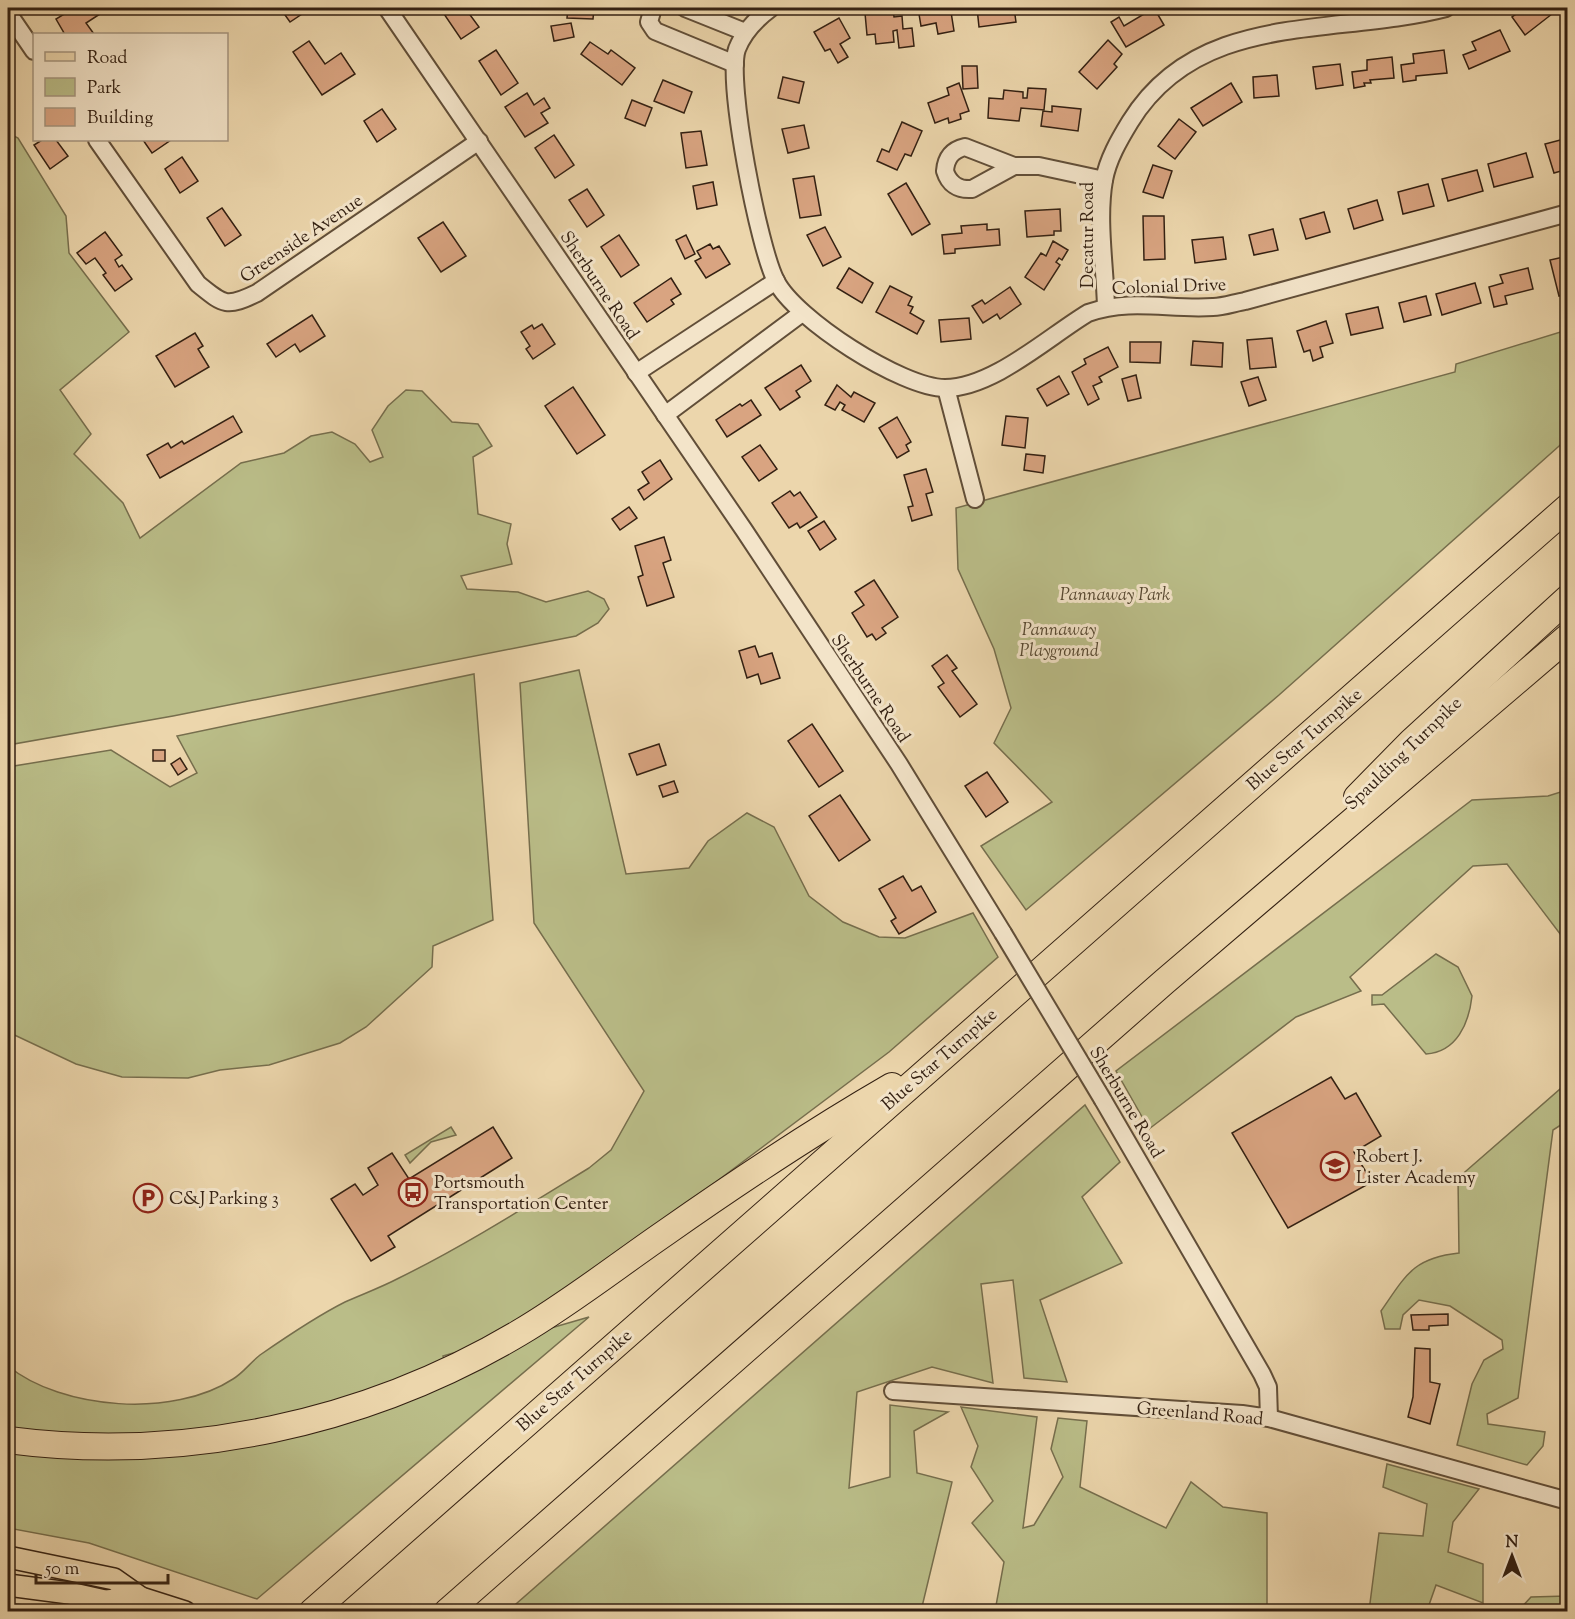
<svg xmlns="http://www.w3.org/2000/svg" width="1575" height="1619" font-family="'Sorts Mill Goudy',serif">
  <rect width="100%" height="100%" fill="#ecd6ac"/>
  <filter id="stains"><feTurbulence type="fractalNoise" baseFrequency=".00333" numOctaves="4"/><feColorMatrix values="0 0 0 0 .2 0 0 0 0 .09 0 0 0 0 .02 0 0 0 .5 -.17"/></filter>
  <radialGradient id="worn" r=".72"><stop offset=".6" stop-color="#630" stop-opacity="0"/><stop offset="1" stop-color="#630" stop-opacity=".3"/></radialGradient>
  <!-- green -->
  <g fill="#babd88" stroke="#766e4d" stroke-width="1.5">
    <polygon points="8,133 18,138 66,216 69,253 129,332 60,390 91,434 74,454 123,503 140,538 241,463 284,453 311,436 332,432 355,444 370,462 383,457 372,430 388,406 406,390 422,391 452,422 478,424 492,446 473,457 478,514 511,524 507,544 512,564 461,576 467,589 518,592 546,602 588,591 604,599 609,609 598,623 576,636 173,716 8,745"/>
    <polygon points="1567,330 1567,439 1279,695 1026,910 981,846 1052,802 994,743 1011,708 994,649 958,569 956,508 1455,372 1456,364"/>
    <path d="M579,670L626,874L689,868L708,841L747,813L774,827L809,896L843,922L879,937L905,938L973,913L998,957L889,1052L600,1269L474,1347L443,1356L445,1362C350,1405 231,1437 126,1436C87,1436 47,1432 8,1430V1366C62,1410 174,1418 233,1379C243,1373 250,1363 260,1355C286,1337 317,1316 345,1302C363,1294 382,1287 399,1278C464,1246 527,1206 589,1168L611,1150L644,1091L534,923L520,683Z"/>
    <polygon points="474,674 493,920 433,946 432,967 366,1027 340,1043 269,1065 220,1070 188,1078 122,1077 76,1064 8,1032 8,767 111,750 170,787 197,773 177,736"/>
    <polygon points="1567,790 1567,943 1507,864 1473,866 1350,977 1361,991 1296,1017 1149,1129 1116,1071 1472,800 1548,796"/>
    <path d="M1436,954L1458,967L1472,996C1469,1023 1457,1052 1426,1054L1384,1004L1372,1005V995H1382Z"/>
    <path d="M1567,1083V1121L1553,1130L1518,1398L1487,1414L1488,1424L1545,1432L1543,1446L1527,1465L1457,1445L1472,1384L1484,1360L1503,1349L1502,1340L1450,1306L1419,1300L1403,1315L1400,1329H1385L1381,1311C1406,1275 1413,1258 1459,1253L1458,1178Z"/>
    <polygon points="1085,1105 1120,1162 1082,1197 1122,1263 1040,1300 1067,1382 1024,1378 1013,1280 981,1284 993,1383 932,1367 857,1392 849,1488 890,1477 890,1405 948,1412 914,1431 917,1473 952,1482 921,1611 508,1611"/>
    <polygon points="451,1127 456,1135 431,1142 410,1163 405,1155"/>
    <polygon points="589,1317 257,1599 89,1543 8,1528 8,1449 218,1447 551,1328"/>
    <polygon points="961,1407 1037,1417 1023,1528 1034,1525 1063,1477 1051,1449 1058,1418 1087,1421 1080,1487 1166,1528 1191,1482 1223,1507 1267,1513 1267,1611 995,1611 1004,1562 972,1523 993,1501 971,1467 978,1446"/>
    <polygon points="1387,1464 1479,1489 1453,1522 1448,1552 1483,1564 1483,1603 1436,1585 1429,1605 1439,1611 1369,1611 1379,1533 1423,1536 1427,1504 1383,1487"/>
    <polygon points="1567,1596 1567,1611 1518,1611 1531,1597"/>
    <polygon points="8,1603 72,1611 8,1611"/>
  </g>
  <!-- building -->
  <g fill="#d9a481" stroke="#332012" stroke-width="1.5">
    <polygon points="74,8 80,10 96,8 100,14 86,23 94,34 62,34 64,33 56,19"/>
    <polygon points="280,8 311,8 290,22"/>
    <polygon points="453,8 465,8 479,27 461,39 444,14"/>
    <polygon points="568,8 594,8 593,19 567,18"/>
    <polygon points="918,8 942,8 943,14 951,12 954,31 938,34 936,23 921,26"/>
    <polygon points="977,8 1014,8 1016,22 979,27"/>
    <polygon points="1154,8 1164,25 1126,47 1111,22 1119,17 1124,26"/>
    <polygon points="1525,8 1547,8 1552,14 1525,35 1512,17"/>
    <polygon points="893,10 894,17 902,16 903,29 912,28 914,46 899,48 897,30 893,31 894,42 876,44 875,34 867,35 865,13"/>
    <polygon points="839,18 850,38 840,44 848,57 838,63 830,49 825,51 814,32"/>
    <polygon points="571,23 574,37 554,41 551,26"/>
    <polygon points="1500,30 1510,51 1469,69 1463,55 1476,50 1472,42"/>
    <polygon points="1108,40 1122,54 1114,64 1117,67 1097,89 1079,72"/>
    <polygon points="309,41 325,64 341,53 355,74 322,95 293,52"/>
    <polygon points="590,42 608,54 611,50 635,68 622,85 581,54"/>
    <polygon points="496,50 518,83 501,95 479,61"/>
    <polygon points="1444,50 1447,73 1416,76 1416,80 1403,82 1401,65 1414,63 1413,54"/>
    <polygon points="1392,57 1394,78 1370,80 1371,83 1364,83 1365,86 1354,88 1352,72 1367,70 1367,60"/>
    <polygon points="1340,64 1343,85 1316,89 1313,67"/>
    <polygon points="962,66 977,66 978,88 963,89"/>
    <polygon points="1277,75 1279,96 1254,98 1253,77"/>
    <polygon points="783,77 804,82 799,103 778,98"/>
    <polygon points="663,80 692,92 684,113 654,101"/>
    <polygon points="959,83 969,111 960,114 961,119 949,123 948,118 935,123 928,103 949,95 947,88"/>
    <polygon points="1231,83 1242,102 1203,126 1191,108"/>
    <polygon points="1028,88 1046,89 1044,110 1021,108 1019,121 988,118 989,98 1003,99 1004,90 1023,92 1023,98 1027,98"/>
    <polygon points="527,93 534,105 544,98 550,108 541,113 548,123 525,137 505,107"/>
    <polygon points="632,100 652,108 645,126 625,118"/>
    <polygon points="1052,106 1081,109 1078,131 1041,126 1043,111 1052,112"/>
    <polygon points="382,109 396,129 377,142 364,121"/>
    <polygon points="1179,119 1196,132 1175,159 1158,146"/>
    <polygon points="902,122 922,131 911,156 905,154 897,170 877,161 882,149 889,152"/>
    <polygon points="804,125 809,148 788,153 782,129"/>
    <polygon points="701,131 707,165 686,168 681,133"/>
    <polygon points="554,135 574,165 555,178 535,148"/>
    <polygon points="1568,138 1568,169 1554,173 1545,144"/>
    <polygon points="42,140 56,140 68,156 50,169 34,145"/>
    <polygon points="143,140 171,140 152,153"/>
    <polygon points="1526,153 1533,177 1494,187 1488,164"/>
    <polygon points="182,157 198,181 180,193 165,169"/>
    <polygon points="1153,165 1172,171 1163,198 1143,192"/>
    <polygon points="1477,170 1483,191 1448,201 1442,179"/>
    <polygon points="814,176 821,215 800,218 793,179"/>
    <polygon points="713,182 717,205 697,209 693,186"/>
    <polygon points="906,183 930,224 912,235 888,194"/>
    <polygon points="1428,184 1434,206 1403,214 1398,192"/>
    <polygon points="587,189 604,215 587,227 569,200"/>
    <polygon points="1377,200 1383,220 1354,229 1348,209"/>
    <polygon points="222,208 241,235 225,246 207,218"/>
    <polygon points="1060,209 1061,231 1054,231 1054,235 1027,237 1025,211"/>
    <polygon points="1324,212 1330,232 1306,239 1300,219"/>
    <polygon points="1143,216 1164,216 1165,259 1144,260"/>
    <polygon points="443,222 466,256 441,272 418,238"/>
    <polygon points="987,224 987,230 999,229 1000,245 955,249 955,253 944,254 942,235 962,233 961,226"/>
    <polygon points="825,227 841,257 823,266 807,235"/>
    <polygon points="1273,229 1278,250 1254,255 1249,235"/>
    <polygon points="105,232 122,255 115,260 119,267 122,265 132,279 115,291 103,275 106,273 95,258 86,264 77,253"/>
    <polygon points="619,235 639,265 621,277 601,247"/>
    <polygon points="686,235 695,254 685,259 676,240"/>
    <polygon points="1223,237 1226,259 1195,263 1192,240"/>
    <polygon points="1053,241 1068,250 1062,260 1059,258 1056,262 1060,265 1044,290 1025,277 1041,253 1046,256"/>
    <polygon points="710,244 713,249 719,246 730,264 706,278 695,261 701,258 697,251"/>
    <polygon points="1568,256 1568,294 1559,296 1550,260"/>
    <polygon points="849,268 873,283 862,303 837,288"/>
    <polygon points="1528,268 1533,289 1505,296 1507,304 1494,307 1489,287 1503,283 1500,275"/>
    <polygon points="671,278 681,294 671,300 674,304 647,322 634,303"/>
    <polygon points="1475,283 1481,303 1442,315 1436,294"/>
    <polygon points="890,286 912,297 908,305 913,307 910,313 924,321 917,334 876,312"/>
    <polygon points="1010,287 1021,304 1000,319 997,314 983,323 972,306 982,300 985,304"/>
    <polygon points="1426,296 1431,315 1404,322 1399,303"/>
    <polygon points="1378,307 1383,328 1351,335 1346,314"/>
    <polygon points="312,315 325,336 300,352 295,344 276,357 267,344"/>
    <polygon points="969,318 971,339 941,342 939,320"/>
    <polygon points="1326,321 1333,343 1320,347 1323,357 1313,361 1310,350 1304,352 1297,331"/>
    <polygon points="542,324 555,344 533,359 526,349 530,346 521,332 532,325 534,329"/>
    <polygon points="195,333 203,346 198,349 209,367 175,387 156,356"/>
    <polygon points="1272,338 1276,367 1250,369 1247,340"/>
    <polygon points="1193,341 1223,343 1222,367 1191,365"/>
    <polygon points="1130,342 1161,342 1160,363 1130,362"/>
    <polygon points="1108,347 1118,367 1099,377 1102,382 1093,386 1099,399 1088,405 1072,372 1086,364 1084,359"/>
    <polygon points="801,365 811,381 796,391 800,397 780,410 765,388"/>
    <polygon points="1136,375 1141,398 1128,401 1122,379"/>
    <polygon points="1059,376 1069,394 1047,406 1037,389"/>
    <polygon points="1258,377 1266,400 1249,406 1241,382"/>
    <polygon points="837,385 851,397 854,392 875,403 864,422 842,410 845,405 840,402 835,410 825,405"/>
    <polygon points="573,387 605,435 577,454 545,406"/>
    <polygon points="751,400 761,415 727,437 716,420 740,404 742,406"/>
    <polygon points="233,416 242,432 160,478 147,455 168,443 171,448 182,441 184,444"/>
    <polygon points="1006,416 1028,418 1025,448 1002,445"/>
    <polygon points="897,417 911,442 906,445 909,451 897,458 879,428"/>
    <polygon points="760,445 777,469 759,481 742,457"/>
    <polygon points="1026,454 1045,456 1043,473 1024,470"/>
    <polygon points="660,460 672,479 644,500 638,490 649,483 642,472"/>
    <polygon points="926,469 933,492 926,494 932,515 912,521 908,507 913,506 904,475"/>
    <polygon points="790,491 794,496 800,492 817,517 800,528 797,523 789,528 772,503"/>
    <polygon points="629,507 637,518 620,530 612,519"/>
    <polygon points="824,521 836,539 820,550 808,531"/>
    <polygon points="664,537 671,560 663,563 674,597 647,606 638,577 643,575 635,546"/>
    <polygon points="874,580 898,617 882,628 886,633 876,640 872,634 867,637 852,613 864,605 855,592"/>
    <polygon points="755,646 759,657 772,653 780,678 761,684 758,674 747,678 739,651"/>
    <polygon points="947,655 957,668 952,671 977,704 960,717 938,687 944,683 932,666"/>
    <polygon points="812,724 843,771 819,787 788,741"/>
    <polygon points="659,744 666,765 637,775 629,754"/>
    <rect x="153" y="750" width="12" height="11"/>
    <polygon points="180,758 187,769 178,775 171,764"/>
    <polygon points="987,772 1008,802 986,817 965,786"/>
    <polygon points="674,781 678,792 663,797 659,786"/>
    <polygon points="840,795 870,840 839,861 809,816"/>
    <polygon points="903,876 912,891 921,886 936,912 899,934 891,921 896,918 879,889"/>
    <polygon points="1331,1077 1345,1099 1356,1093 1381,1136 1354,1152 1372,1182 1288,1228 1232,1133"/>
    <polygon points="493,1127 512,1158 388,1236 395,1247 371,1261 331,1199 355,1184 363,1195 378,1185 368,1168 392,1153 409,1179"/>
    <polygon points="1448,1314 1448,1325 1429,1326 1429,1330 1413,1330 1411,1315"/>
    <polygon points="1415,1348 1430,1349 1430,1382 1440,1384 1430,1424 1408,1417 1413,1397"/>
  </g>
  <g fill="none" stroke-linecap="round" stroke-linejoin="round">
    <!-- minor casing -->
    <g stroke="#614e38" stroke-width="20">
      <g id="minor">
        <polyline points="387,8 744,530 899,764 1003,933"/>
        <polyline points="653,8 649,22 655,31 735,64"/>
        <polyline points="685,8 745,32"/>
        <path d="M771,8C756,19 744,31 737,49C726,81 759,249 776,281C795,319 902,388 945,388C993,388 1048,337 1088,313C1131,298 1169,310 1213,307C1223,307 1234,303 1245,301L1568,213"/>
        <polyline points="8,13 34,51"/>
        <path d="M97,140L198,284C224,305 226,308 257,293L479,141"/>
        <path d="M1014,166L972,189C958,190 949,184 945,171C946,158 952,150 965,147L1014,166H1039L1104,180"/>
        <path d="M1106,307C1105,266 1097,220 1104,180C1108,159 1119,140 1130,122C1199,9 1335,37 1446,8"/>
        <polyline points="636,373 776,281"/>
        <polyline points="946,388 975,499"/>
        <polyline points="665,415 802,313"/>
        <polyline points="1103,1100 1262,1374 1268,1387 1269,1418"/>
        <polyline points="893,1391 1242,1414 1269,1418 1568,1501"/>
      </g>
    </g>
    <!-- major casing -->
    <g stroke="#332012" stroke-width="24">
      <g id="major">
        <polyline points="8,1557 114,1579 141,1598 185,1612"/>
        <polyline points="8,1585 69,1593 105,1601 141,1598"/>
      </g>
    </g>
    <!-- highway casing -->
    <g stroke="#332012" stroke-width="28">
      <g id="highway">
        <polyline points="1357,797 1411,742 1568,598"/>
        <path d="M8,1440C184,1463 366,1424 519,1333C570,1303 617,1266 665,1233C739,1181 814,1131 892,1086"/>
        <polyline points="312,1612 1568,507"/>
        <polyline points="447,1612 1164,982 1568,637"/>
      </g>
    </g>
    <!-- minor -->
    <use href="#minor" stroke="#f3e4c9" stroke-width="16"/>
    <!-- major -->
    <use href="#major" stroke="#ecd6ac" stroke-width="21"/>
    <!-- highway -->
    <use href="#highway" stroke="#ecd6ac" stroke-width="26"/>
    <!-- minor-bridge casing -->
    <g stroke="#614e38" stroke-width="20" stroke-linecap="butt">
      <polyline id="minor-bridge" points="1003,933 1103,1100"/>
    </g>
    <!-- minor-bridge -->
    <use href="#minor-bridge" stroke="#f3e4c9" stroke-width="16"/>
  </g>
  <!-- icons -->
  <defs>
    <g id="school-ring" transform="scale(1.5)"><circle r="9.5" fill="#f3e4c9" stroke="#8f2418" stroke-width="1.5"/><path d="M0-5L7-2L0 1L-7-2ZM-4 1L0 2.5L4 1V4Q0 6-4 4Z" fill="#8f2418"/></g>
    <g id="bus-ring" transform="scale(1.5)"><circle r="9.5" fill="#f3e4c9" stroke="#8f2418" stroke-width="1.5"/><path d="M-5-6H5V4H4V6H2V4H-2V6H-4V4H-5ZM-3.5-4V0h7V-4ZM-3.5 1.2v1.5H-2V1.2ZM2 1.2v1.5H3.5V1.2Z" fill="#8f2418"/></g>
    <g id="parking-ring" transform="scale(1.5)"><circle r="9.5" fill="#f3e4c9" stroke="#8f2418" stroke-width="1.5"/><path d="M-3.5-5.5H1a3.5 3.5 0 0 1 0 7H-1V5.5H-3.5ZM-1-3.4V-.6H.8a1.4 1.4 0 0 0 0-2.8Z" fill="#8f2418"/></g>
  </defs>
  <g fill-rule="evenodd">
    <use href="#school-ring" x="1335" y="1166"/>
    <use href="#bus-ring" x="413" y="1192"/>
    <use href="#parking-ring" x="148" y="1198"/>
  </g>
  <g text-anchor="middle" stroke-width="6" stroke-linejoin="round" paint-order="stroke">
    <!-- street labels -->
    <g font-size="18" fill="#332012" stroke="#f3e4c9">
      <text transform="translate(1087 235) rotate(-90)" y="6">Decatur Road</text>
      <text transform="translate(301 238) rotate(-34)" y="6">Greenside Avenue</text>
      <text transform="translate(600 285) rotate(56)" y="6">Sherburne Road</text>
      <text transform="translate(1169 286) rotate(-2)" y="6">Colonial Drive</text>
      <text transform="translate(871 688) rotate(56)" y="6">Sherburne Road</text>
      <text transform="translate(1304 739) rotate(-41)" y="6">Blue Star Turnpike</text>
      <text transform="translate(1403 753) rotate(-44)" y="6">Spaulding Turnpike</text>
      <text transform="translate(939 1059) rotate(-41)" y="6">Blue Star Turnpike</text>
      <text transform="translate(1127 1102) rotate(59)" y="6">Sherburne Road</text>
      <text transform="translate(574 1380) rotate(-41)" y="6">Blue Star Turnpike</text>
      <text transform="translate(1200 1413) rotate(5)" y="6">Greenland Road</text>
    </g>
    <!-- park labels -->
    <g font-size="18" font-style="italic" fill="#554730" stroke="#f3e4c9">
      <text x="1115" y="600">Pannaway Park</text>
      <text x="1059" y="635">Pannaway<tspan x="1059" dy="21">Playground</tspan></text>
    </g>
    <!-- poi labels -->
    <g font-size="18" fill="#332012" stroke="#f3e4c9" text-anchor="start">
      <text x="1356" y="1162">Robert J.<tspan x="1356" dy="21">Lister Academy</tspan></text>
      <text x="434" y="1188">Portsmouth<tspan x="434" dy="21">Transportation Center</tspan></text>
      <text x="169" y="1204">C&amp;J Parking 3</text>
    </g>
  </g>
  <!-- margin -->
  <rect width="1575" height="1619" fill="none" stroke="#ecd6ac" stroke-width="30"/>
  <rect x="9" y="9" width="1557" height="1601" fill="none" stroke="#332012" stroke-width="3"/>
  <rect x="15" y="15" width="1545" height="1589" fill="none" stroke="#332012" stroke-width="1.5"/>
  <!-- legend -->
  <rect x="33" y="33" width="195" height="108" fill="#f3e4c9" stroke="#a69680" stroke-width="1.5"/>
  <rect x="45" y="52" width="30" height="9" fill="#ecd6ac" stroke="#a69680" stroke-width="1.5"/>
  <text x="87" y="63" font-size="18" fill="#332012">Road</text>
  <rect x="45" y="78" width="30" height="18" fill="#babd88" stroke="#a69680" stroke-width="1.5"/>
  <text x="87" y="93" font-size="18" fill="#332012">Park</text>
  <rect x="45" y="108" width="30" height="18" fill="#d9a481" stroke="#a69680" stroke-width="1.5"/>
  <text x="87" y="123" font-size="18" fill="#332012">Building</text>
  <!-- north arrow -->
  <g transform="translate(1512 1556)" stroke="#f3e4c9" stroke-width="4.5" paint-order="stroke">
  <path d="M0-4.5L10 22L0 15L-10 22Z" fill="#332012"/>
  <text y="-9" font-size="16" font-weight="bold" text-anchor="middle" fill="#332012">N</text>
  </g>
  <!-- scale -->
  <path d="M36 1574v9h132v-9" fill="none" stroke="#332012" stroke-width="3"/>
  <text x="45" y="1574" font-size="18" fill="#332012" stroke="#f3e4c9" stroke-width="4.5" paint-order="stroke">50 m</text>
  <rect width="100%" height="100%" filter="url(#stains)"/>
  <rect width="100%" height="100%" fill="url(#worn)"/>
</svg>
